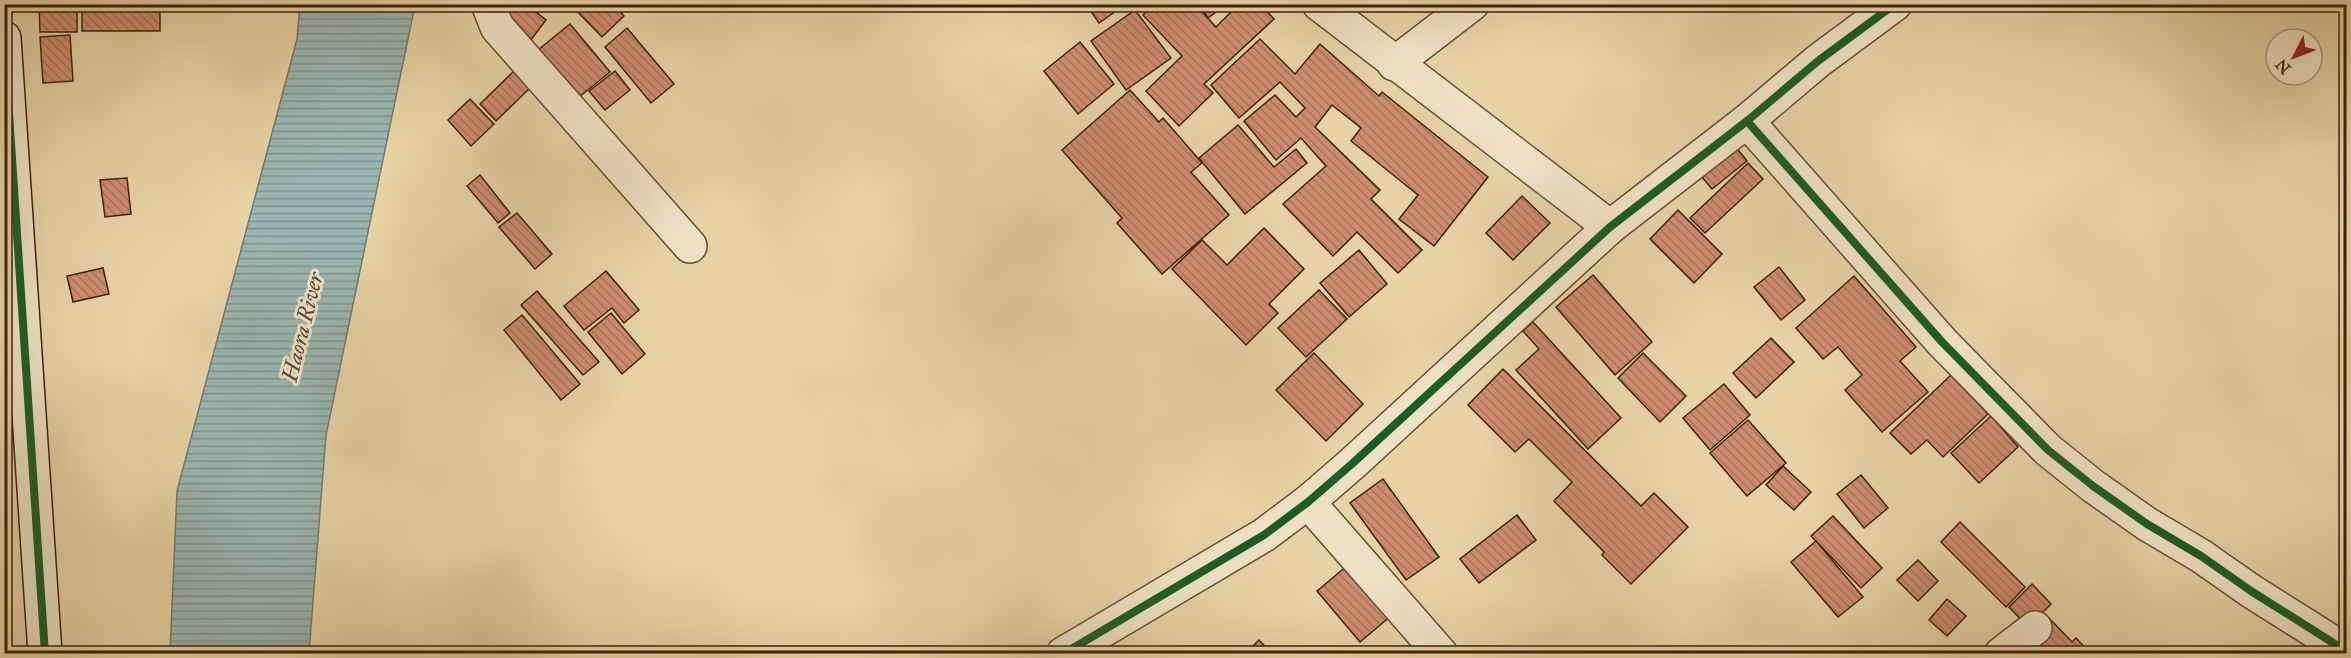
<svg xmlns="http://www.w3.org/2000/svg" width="2351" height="658" font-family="'IM FELL Great Primer',serif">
  <defs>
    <pattern id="water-rules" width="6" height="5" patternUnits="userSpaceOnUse" patternTransform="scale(1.5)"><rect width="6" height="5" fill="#9ab6b1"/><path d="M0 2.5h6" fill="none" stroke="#7f948e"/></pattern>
    <pattern id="building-back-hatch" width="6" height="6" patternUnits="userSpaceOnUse" patternTransform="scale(1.5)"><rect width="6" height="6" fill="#cf8d6f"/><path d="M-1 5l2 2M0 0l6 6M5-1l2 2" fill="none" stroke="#a9735a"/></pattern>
  </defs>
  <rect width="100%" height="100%" fill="#e7d3a4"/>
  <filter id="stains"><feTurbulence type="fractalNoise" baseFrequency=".00333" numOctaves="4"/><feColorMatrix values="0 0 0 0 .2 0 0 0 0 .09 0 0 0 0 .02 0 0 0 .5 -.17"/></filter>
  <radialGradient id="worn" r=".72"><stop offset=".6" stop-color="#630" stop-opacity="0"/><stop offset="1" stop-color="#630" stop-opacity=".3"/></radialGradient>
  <!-- water -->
  <polygon fill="url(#water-rules)" stroke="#747a6f" stroke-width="1.5" points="300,5 415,5 326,435 309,653 170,653 177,491 297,39"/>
  <!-- building -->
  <g fill="url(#building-back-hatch)" stroke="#3c210c" stroke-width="1.5">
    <polygon points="39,4 77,4 77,32 40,32"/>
    <polygon points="82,4 160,5 160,31 82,31"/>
    <polygon points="500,4 526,4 546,20 524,49"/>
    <polygon points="570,4 613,4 624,16 602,37"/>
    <polygon points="1086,4 1126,4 1099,23"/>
    <polygon points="1154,4 1195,4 1216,27 1239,4 1260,4 1274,19 1204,84 1213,93 1179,126 1146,91 1182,56 1143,15"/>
    <polygon points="1199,4 1227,4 1208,18"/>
    <polygon points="1135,10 1171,58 1126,90 1091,41"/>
    <polygon points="570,24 610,72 568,106 528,58"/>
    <polygon points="627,28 674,84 651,103 605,47"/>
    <polygon points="70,35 73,81 43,83 40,37"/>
    <polygon points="1260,39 1295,74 1320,44 1379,96 1382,92 1488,177 1434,246 1399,219 1418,195 1351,141 1361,128 1332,105 1315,127 1380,190 1371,199 1422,250 1398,273 1357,232 1333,256 1283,204 1326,166 1301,138 1276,160 1244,121 1275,95 1296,117 1305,108 1280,82 1239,118 1211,85"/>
    <polygon points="1080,42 1114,84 1078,114 1044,71"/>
    <polygon points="516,69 532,86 496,121 480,104"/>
    <polygon points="615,71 630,90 605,110 589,91"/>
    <polygon points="1130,90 1159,122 1163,118 1202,163 1191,172 1229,215 1162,274 1117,223 1122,218 1062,150"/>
    <polygon points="470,99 494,124 471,146 448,120"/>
    <polygon points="1238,125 1274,167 1296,149 1307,163 1245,214 1199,158"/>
    <polygon points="1730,140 1747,161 1712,189 1695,169"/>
    <polygon points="1748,163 1763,179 1705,233 1690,218"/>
    <polygon points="480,175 510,213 498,223 467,186"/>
    <polygon points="127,178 131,214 105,217 100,180"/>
    <polygon points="1522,196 1550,223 1513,260 1486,233"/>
    <polygon points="1678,210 1722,254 1694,283 1650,239"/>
    <polygon points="517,213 552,254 535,269 499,227"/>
    <polygon points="1264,228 1304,269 1269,304 1278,313 1246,345 1172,269 1202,240 1227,265"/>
    <polygon points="1359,250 1387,284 1349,317 1320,283"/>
    <polygon points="1779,267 1805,300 1781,320 1754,287"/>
    <polygon points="103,268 109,294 73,302 67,276"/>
    <polygon points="606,271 639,310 624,323 612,308 584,330 564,306"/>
    <polygon points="1593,275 1652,342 1615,375 1556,307"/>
    <polygon points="1854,276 1916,347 1900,361 1928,392 1882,432 1845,390 1862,375 1838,347 1823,359 1796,328"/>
    <polygon points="1319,290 1347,319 1306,357 1278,328"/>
    <polygon points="537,291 599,362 583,375 521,305"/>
    <polygon points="611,313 645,354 622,374 588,332"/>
    <polygon points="522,315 580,384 561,400 504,330"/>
    <polygon points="1533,322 1621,418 1588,449 1516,370 1539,349 1523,331"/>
    <polygon points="1771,338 1794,362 1756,398 1733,373"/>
    <polygon points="1314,353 1363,404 1326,441 1276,390"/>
    <polygon points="1643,353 1686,396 1660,422 1618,378"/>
    <polygon points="1503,369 1641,506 1654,493 1688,527 1631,584 1602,555 1604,552 1554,501 1572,482 1529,439 1515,452 1468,405"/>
    <polygon points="1951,375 1988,414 1943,457 1927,440 1911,454 1890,433"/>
    <polygon points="1724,384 1750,415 1710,450 1683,418"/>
    <polygon points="1991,416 2018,447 1979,483 1951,453"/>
    <polygon points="1748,420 1786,463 1747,496 1710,453"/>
    <polygon points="1783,466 1811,492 1794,510 1766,485"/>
    <polygon points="1861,475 1888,508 1864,528 1837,494"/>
    <polygon points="1383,479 1439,557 1406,580 1350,503"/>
    <polygon points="1517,515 1536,540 1479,583 1460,559"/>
    <polygon points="1833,516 1882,568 1861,588 1811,536"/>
    <polygon points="1960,522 2025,587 2006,607 1941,542"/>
    <polygon points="1816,541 1863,597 1838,617 1791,562"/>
    <polygon points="1918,560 1938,581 1918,601 1897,580"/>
    <polygon points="1348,565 1391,616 1360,642 1317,591"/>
    <polygon points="2032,584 2051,604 2028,627 2009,607"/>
    <polygon points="1947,599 1966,616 1947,636 1929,620"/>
    <polygon points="2045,614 2072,642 2076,638 2091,654 2005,654"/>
    <polygon points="1259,640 1272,654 1245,654"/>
  </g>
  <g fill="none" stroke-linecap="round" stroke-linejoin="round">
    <!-- street casing -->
    <g stroke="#674e32" stroke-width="36">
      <g id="street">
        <polyline points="488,4 497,27 690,246"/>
        <polyline points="1319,4 1610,227"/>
        <polyline points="1394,64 1472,4"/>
        <polyline points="1747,121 1942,342 2048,450 2093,486 2147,524 2201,556 2251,591 2346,651"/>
        <polyline points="1308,502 1441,654"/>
        <polyline points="1063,654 1264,535 1308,502 1353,463 1610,227 1747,121 1818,61 1895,4"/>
        <polyline points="2001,654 2035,628"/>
      </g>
    </g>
    <!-- secondary casing -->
    <g stroke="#3c210c" stroke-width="36">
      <polyline id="secondary" points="4,38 45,654"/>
    </g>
    <!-- street -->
    <use href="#street" stroke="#efe2c4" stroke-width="33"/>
    <!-- secondary -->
    <use href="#secondary" stroke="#efe2c4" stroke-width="33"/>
    <!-- cycleway casing -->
    <g stroke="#efe2c4" stroke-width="11">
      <g id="cycleway">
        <polyline points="4,38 45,654"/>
        <polyline points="1747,121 1942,342 2048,450 2093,486 2147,524 2201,556 2251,591 2346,651"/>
        <polyline points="1063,654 1264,535 1308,502 1353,463 1610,227 1747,121 1818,61 1895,4"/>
      </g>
    </g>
    <!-- cycleway -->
    <use href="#cycleway" stroke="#1b5e20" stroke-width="8"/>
  </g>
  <g text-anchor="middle" stroke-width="6" stroke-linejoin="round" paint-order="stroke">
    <!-- water labels -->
    <g font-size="22" font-style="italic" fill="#544635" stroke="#efe2c4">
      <text transform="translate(302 327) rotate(-76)" y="8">Haora River</text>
    </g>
  </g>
  <!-- margin -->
  <rect width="2351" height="658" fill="none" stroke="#e7d3a4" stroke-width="24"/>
  <rect x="6" y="6" width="2339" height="646" fill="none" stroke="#3c210c" stroke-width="3"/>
  <rect x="12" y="12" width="2327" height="634" fill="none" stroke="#3c210c" stroke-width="1.5"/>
  <!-- north arrow -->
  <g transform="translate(2294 57) rotate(228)"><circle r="28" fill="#efe2c4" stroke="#a7957a" stroke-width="1.5"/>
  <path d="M0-4.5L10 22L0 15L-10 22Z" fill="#8f2418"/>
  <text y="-9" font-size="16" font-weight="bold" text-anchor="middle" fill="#3c210c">N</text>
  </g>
  <rect width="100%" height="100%" filter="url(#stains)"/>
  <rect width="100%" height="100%" fill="url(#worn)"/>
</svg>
